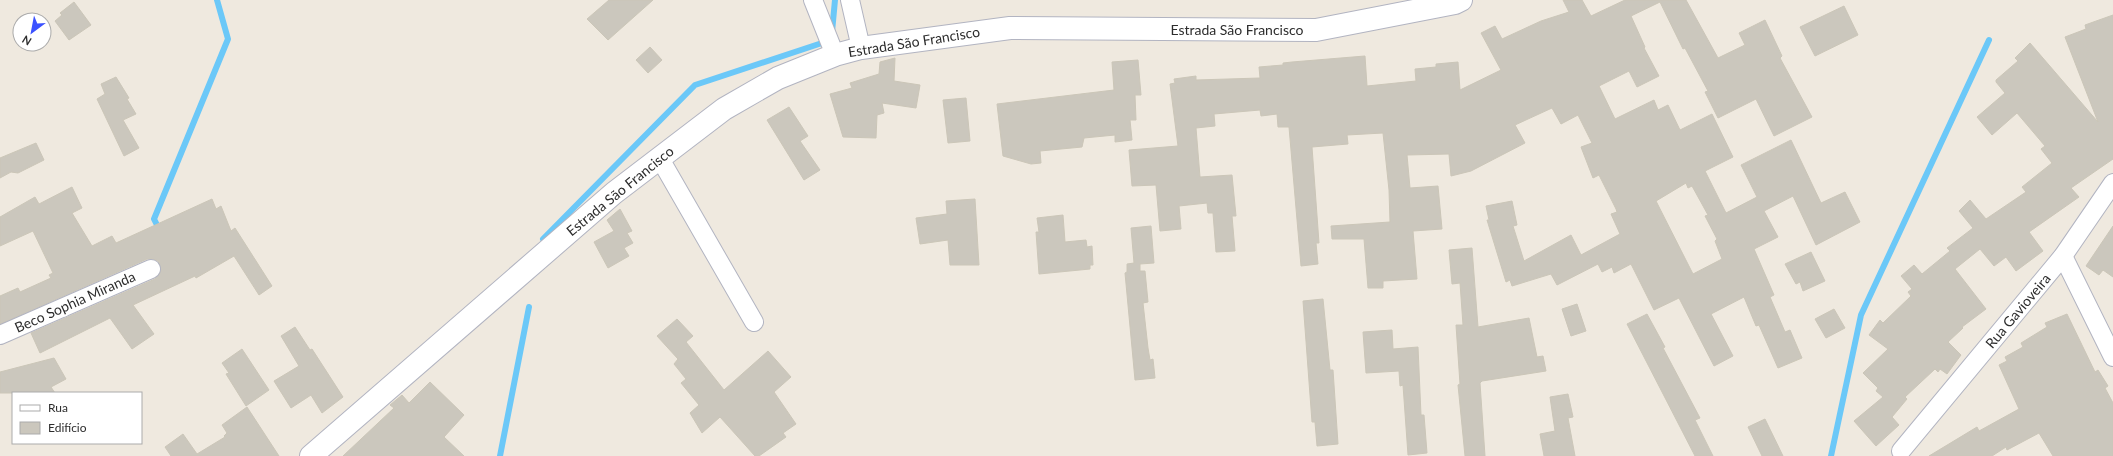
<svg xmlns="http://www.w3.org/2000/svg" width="2113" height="456" font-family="Lato,sans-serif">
  <rect width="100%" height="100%" fill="#efe9df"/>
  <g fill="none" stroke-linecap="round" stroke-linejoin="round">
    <!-- stream -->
    <g stroke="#6bc8f8" stroke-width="6">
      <polyline points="832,32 835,0"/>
      <polyline points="160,231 154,219 228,39 217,0"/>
      <polyline points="543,239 695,85 828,41"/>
      <polyline points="500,456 529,307"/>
      <polyline points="1831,456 1861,315 1989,40"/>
    </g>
  </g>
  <!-- building -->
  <g fill="#cbc7bd" stroke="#cbc6b8" fill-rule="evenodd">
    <polygon points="609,0 653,0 608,40 587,19"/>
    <path d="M1563,0H1582L1591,16L1625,0H1686L1718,58L1745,45L1739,33L1765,20L1782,56L1780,58L1812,117L1774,136L1756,99L1718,118L1705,92L1708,91L1685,48L1683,49L1660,2L1631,16L1645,47L1644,48L1659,76L1637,87L1629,71L1599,86L1615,119L1654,100L1658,110L1668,105L1680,130L1712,114L1733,157L1705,171L1726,213L1757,197L1741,165L1791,140L1821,203L1845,192L1860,222L1816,245L1793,196L1764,211L1778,237L1754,249L1774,295L1770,297L1785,332L1790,330L1802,358L1778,368L1759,325L1756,326L1744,297L1711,314L1733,356L1714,366L1679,298L1654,310L1631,264L1614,273L1612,267L1602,272L1598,264L1557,285L1551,274L1512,286L1510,280L1506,282L1487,220H1489L1486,206L1512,201L1517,225L1513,226L1524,261L1571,235L1581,255L1620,234L1611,214L1617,212L1616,209L1599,175L1593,178L1581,147L1592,143L1578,115L1561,124L1552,108L1515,125L1525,143L1471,171L1451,176L1449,154L1407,155L1410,188L1438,186L1442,229L1413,231L1417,279L1383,281V288H1368L1364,239H1332L1331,226L1390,222L1389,190L1383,133L1347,135L1348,144L1312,147L1319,243H1316L1318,264L1301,266L1289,127H1278L1277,114L1261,116L1260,110L1214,114L1215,126L1196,128L1200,177L1232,175L1236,216H1232L1235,251L1216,252L1213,213H1208L1207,203L1179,206L1181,229L1160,231L1156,185L1132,186L1129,150L1178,146L1170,84L1175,83L1174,79L1196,76V80L1260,78L1259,67L1283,65V63L1292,62L1365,56L1367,86L1416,81L1415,69L1436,67V64L1458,62L1460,90L1501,70L1481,33L1495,26L1502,39L1541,21L1569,12ZM1686,183L1688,188L1692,186L1708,215L1705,216L1717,239L1715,241L1722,259L1693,274L1656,201Z"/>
    <polygon points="74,2 91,25 69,40 55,21 62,15 60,13"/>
    <polygon points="1844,6 1858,35 1815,56 1800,27"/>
    <polygon points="2113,15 2113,159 2071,188 2079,197 2029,232 2043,251 2016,271 2006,257 1994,266 1980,249 1955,269 1986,309 1962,327 1963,328 1948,342 1961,355 1947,374 1940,369 1938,372 1935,369 1905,397 1907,399 1892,417 1899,425 1876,446 1854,421 1883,397 1876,391 1878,388 1863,373 1888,349 1869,335 1880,320 1883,323 1911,296 1908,292 1912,289 1901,276 1914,265 1922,274 1950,251 1947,248 1973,228 1959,211 1970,200 1986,219 2026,192 2022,187 2052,163 2041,149 2045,146 2017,113 1992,135 1977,117 2005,93 1996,82 1996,80 2018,61 2015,58 2030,43 2098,122 2065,37 2086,29 2085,25"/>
    <polygon points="650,47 662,60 648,73 636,60"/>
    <polygon points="895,58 894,81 920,85 916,108 882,103 884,113 877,115 876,138 843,137 830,94 852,88 850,83 879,74 880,62"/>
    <polygon points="1138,60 1141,95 1135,95 1136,120 1130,120 1132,140 1115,142 1115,135 1084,138 1082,147 1040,151 1041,163 1031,164 1003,156 997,104 1114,90 1112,62"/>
    <polygon points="116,77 129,98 127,99 136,114 123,120 139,148 124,156 97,99 105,94 101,84"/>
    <polygon points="966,98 970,141 948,143 943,100"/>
    <polygon points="789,107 808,136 800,141 820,170 804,180 767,120"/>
    <polygon points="36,143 44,160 18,173 11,172 0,178 0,158"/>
    <polygon points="72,187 82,208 72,213 92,246 112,236 116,243 212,199 216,209 221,206 231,231 235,228 272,286 259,295 234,256 196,278 195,276 133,305 154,334 132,349 110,318 40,353 31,333 155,279 161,271 158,261 153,259 147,259 0,324 0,296 18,288 20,292 51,278 49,275 53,273 33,231 0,246 0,217 35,197 39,204"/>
    <polygon points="975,199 979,265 950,265 948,240 920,244 916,218 947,214 946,201"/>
    <polygon points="620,209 632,231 627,233 633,243 624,248 629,256 608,268 594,242 614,231 607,220"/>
    <polygon points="1063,215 1065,242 1086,240 1087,247 1092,246 1093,265 1090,265 1090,269 1039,274 1036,232 1039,232 1037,218"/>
    <polygon points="1151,226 1154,263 1140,264 1140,271 1145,271 1148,302 1143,303 1148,348 1150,360 1153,359 1155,378 1135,380 1125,273 1127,272 1127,264 1134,263 1131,228"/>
    <polygon points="2113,226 2113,277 2103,270 2099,275 2086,266"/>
    <polygon points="1472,248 1478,327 1529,318 1537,357 1543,356 1546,371 1482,381 1480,383 1485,456 1465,456 1458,385 1460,384 1456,325 1463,325 1460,283 1452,284 1449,250"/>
    <polygon points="1811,252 1825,281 1803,291 1800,282 1796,284 1785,264"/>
    <polygon points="1323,299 1330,370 1333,370 1338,444 1317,446 1315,422 1312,422 1303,301"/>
    <polygon points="1577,304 1586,331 1571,336 1562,309"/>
    <polygon points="1834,309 1845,328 1826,338 1815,319"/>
    <polygon points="1647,314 1665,347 1663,348 1700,418 1695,420 1713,456 1695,456 1627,324"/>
    <polygon points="2067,314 2095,372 2098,370 2108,386 2105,388 2113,403 2113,456 2053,456 2039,433 2007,450 2006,447 1992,456 1929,456 1977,427 1979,431 2019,409 1999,365 2007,361 2005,357 2023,347 2021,343 2047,327 2045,323"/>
    <polygon points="677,319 693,336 686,342 724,390 768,351 791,377 774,392 796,424 783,433 786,437 759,456 755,456 720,417 702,433 690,413 699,405 681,383 686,379 674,364 678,359 657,336"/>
    <polygon points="295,327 310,350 312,349 343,397 322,413 311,395 291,408 274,381 299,366 281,336"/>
    <polygon points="1392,330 1393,349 1418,347 1421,415 1424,415 1427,453 1408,455 1403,385 1400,386 1399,371 1366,373 1363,332"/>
    <polygon points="242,349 269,390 246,406 226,374 229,373 222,363"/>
    <polygon points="54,358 66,379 51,387 55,393 0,393 0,372"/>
    <polygon points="430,382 464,415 444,437 464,456 343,456 394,408 390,405 402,395 409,403"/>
    <polygon points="1568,394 1573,417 1568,418 1575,456 1544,456 1540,434 1555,431 1550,397"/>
    <polygon points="247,407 279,456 171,456 165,447 183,434 197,454 225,437 224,436 227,433 222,425"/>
    <polygon points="1765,419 1783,456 1762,456 1748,427"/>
  </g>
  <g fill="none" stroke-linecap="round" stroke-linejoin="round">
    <!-- street casing -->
    <g stroke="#b2b4c1" stroke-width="20">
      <g id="street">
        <polyline points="813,0 835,55"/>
        <polyline points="850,0 861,48"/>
        <polyline points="659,157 754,322"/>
        <polyline points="2063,256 2113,357"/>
        <polyline points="0,335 151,269"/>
        <polyline points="1901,451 2063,256 2113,183"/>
      </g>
    </g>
    <!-- secondary casing -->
    <g stroke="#b2b4c1" stroke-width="24">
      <polyline id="secondary" points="311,456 614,193 724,109 778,78 835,55 861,48 1010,28 1316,30 1455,3 1461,0"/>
    </g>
    <!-- street -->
    <use href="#street" stroke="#fff" stroke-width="18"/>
    <!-- secondary -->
    <use href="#secondary" stroke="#fff" stroke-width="22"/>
  </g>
  <g text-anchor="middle" stroke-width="4" stroke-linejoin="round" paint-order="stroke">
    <!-- street labels -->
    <g font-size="14" fill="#2d2d2d" stroke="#fff">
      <text x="1237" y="35">Estrada São Francisco</text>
      <text transform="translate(914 42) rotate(-9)" y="5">Estrada São Francisco</text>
      <text transform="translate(620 191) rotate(-39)" y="5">Estrada São Francisco</text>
      <text transform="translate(75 302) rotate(-24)" y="5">Beco Sophia Miranda</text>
      <text transform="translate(2018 311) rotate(-50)" y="5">Rua Gavioveira</text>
    </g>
  </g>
  <!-- legend -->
  <rect x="12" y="392" width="130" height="52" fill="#ffffff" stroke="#ababab"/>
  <rect x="20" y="405" width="20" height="6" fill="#ffffff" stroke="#ababab"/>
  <text x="48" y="412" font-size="12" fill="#2d2d2d">Rua</text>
  <rect x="20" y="422" width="20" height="12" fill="#cbc7bd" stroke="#ababab"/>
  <text x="48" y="432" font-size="12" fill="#2d2d2d">Edifício</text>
  <!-- north arrow -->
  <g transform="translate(32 32) rotate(212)"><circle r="19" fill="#ffffff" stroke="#ababab"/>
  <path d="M0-3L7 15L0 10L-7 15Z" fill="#3c52ff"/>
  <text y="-6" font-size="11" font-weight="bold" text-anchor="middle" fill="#2d2d2d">N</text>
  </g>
</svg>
